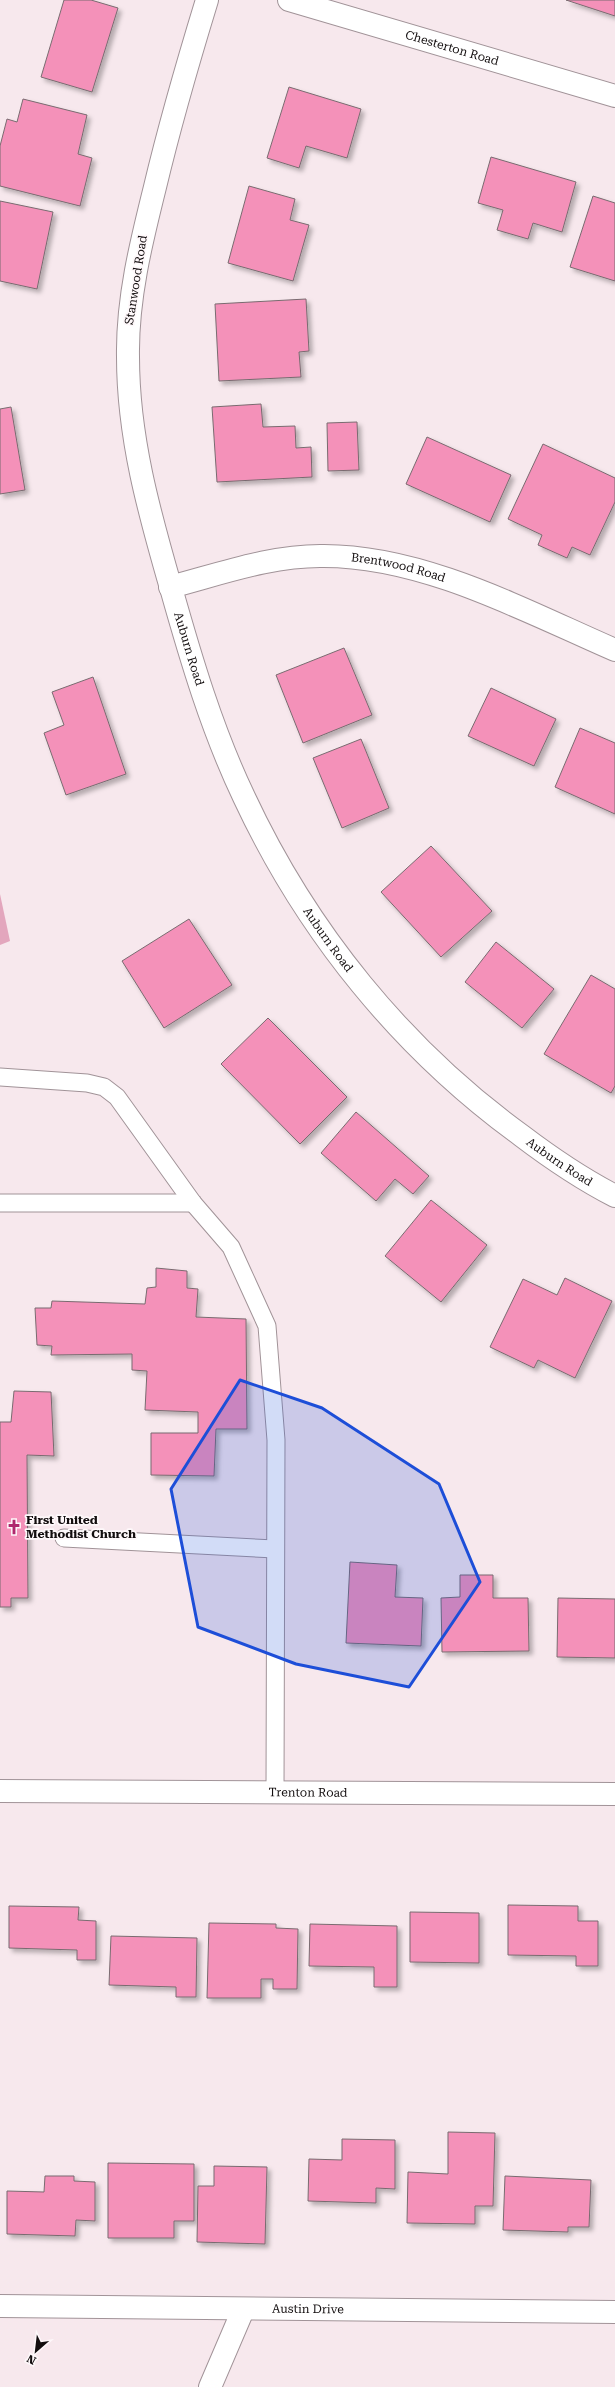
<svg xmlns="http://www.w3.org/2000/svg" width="615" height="2387" font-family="'Roboto Serif',serif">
  <defs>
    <filter id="shadow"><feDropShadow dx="3.5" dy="3.5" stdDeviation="2" flood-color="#0004"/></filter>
  </defs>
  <rect width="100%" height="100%" fill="#f7e8ed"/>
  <!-- green -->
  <polygon fill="#e3a6bd" points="0,894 10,941 0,945"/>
  <!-- building -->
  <g fill="#f491b9" stroke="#796b70" filter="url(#shadow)">
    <polygon points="64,0 91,0 118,8 92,92 41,77"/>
    <polygon points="566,0 615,0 615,16"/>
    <polygon points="289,87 361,109 347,158 306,146 299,168 267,158"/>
    <polygon points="23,99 87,115 78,154 92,158 80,206 0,186 0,146 7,119 17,122"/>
    <polygon points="491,157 576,182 562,232 533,223 528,239 497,230 503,210 478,203"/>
    <polygon points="249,186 295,199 290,220 309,225 293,281 228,263"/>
    <polygon points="593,196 615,203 615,281 570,267"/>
    <polygon points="0,201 53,212 37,289 0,281"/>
    <polygon points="306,299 309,351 299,352 301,377 219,381 215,304"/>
    <polygon points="261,404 263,427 295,426 296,448 311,447 312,477 217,482 212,407"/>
    <polygon points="11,407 25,490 0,494 0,409"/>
    <polygon points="357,422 359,470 328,471 327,423"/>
    <polygon points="427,437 511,475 490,522 406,484"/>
    <polygon points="543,444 615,478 615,502 590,555 572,547 567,558 538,545 542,535 508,519"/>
    <polygon points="344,648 372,715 303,743 276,675"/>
    <polygon points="93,677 126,774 66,795 44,733 64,725 52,692"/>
    <polygon points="491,688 556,719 534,766 468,736"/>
    <polygon points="580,728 615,743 615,814 555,787"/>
    <polygon points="361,739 389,808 342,828 313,758"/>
    <polygon points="431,846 492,911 441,957 381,892"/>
    <polygon points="189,919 232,985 164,1028 122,961"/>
    <polygon points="496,942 554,989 522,1028 465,982"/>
    <polygon points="591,975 615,989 615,1086 611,1093 544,1054"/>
    <polygon points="268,1018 347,1097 300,1144 221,1064"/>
    <polygon points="356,1112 429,1176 413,1194 395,1179 376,1201 321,1153"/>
    <polygon points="431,1200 487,1245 441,1302 385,1256"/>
    <polygon points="156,1268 187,1271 187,1288 198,1289 196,1317 246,1319 247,1429 216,1429 214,1476 151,1475 151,1433 198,1433 198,1412 145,1410 147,1371 132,1370 132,1354 51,1355 52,1346 37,1345 35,1308 51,1308 52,1301 145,1304 147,1288 156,1287"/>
    <polygon points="565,1278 612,1301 575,1378 538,1360 534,1368 490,1347 523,1279 557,1295"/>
    <polygon points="14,1391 51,1392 54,1456 27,1455 28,1598 11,1598 11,1607 0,1607 0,1422 11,1422"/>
    <polygon points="350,1562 397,1565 395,1597 423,1598 421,1646 346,1643"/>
    <polygon points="460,1575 493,1575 493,1598 528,1598 529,1651 442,1652 441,1598 460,1597"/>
    <polygon points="558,1598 615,1599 615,1658 557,1657"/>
    <polygon points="508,1905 578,1906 578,1921 598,1921 598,1966 576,1966 576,1956 508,1955"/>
    <polygon points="9,1906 79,1907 78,1920 96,1921 96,1960 77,1960 77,1950 9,1948"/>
    <polygon points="410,1912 479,1913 479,1963 410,1962"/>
    <polygon points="209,1923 276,1924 276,1928 298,1929 297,1989 273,1989 273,1979 261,1979 261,1998 207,1998"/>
    <polygon points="310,1924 397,1926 397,1987 374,1987 374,1967 309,1966"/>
    <polygon points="111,1936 197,1938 196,1997 176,1997 176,1987 109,1985"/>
    <polygon points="448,2132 495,2133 493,2206 475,2206 475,2224 407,2223 408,2172 448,2174"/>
    <polygon points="342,2139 395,2140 395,2189 376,2188 376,2203 308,2201 309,2159 342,2160"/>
    <polygon points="108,2163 194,2164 194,2221 174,2221 174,2238 108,2238"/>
    <polygon points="214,2166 267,2167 265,2244 197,2242 198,2186 214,2186"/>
    <polygon points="45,2176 74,2176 74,2181 95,2182 95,2221 76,2220 75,2236 7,2234 7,2191 44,2192"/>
    <polygon points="505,2176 591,2180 589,2227 568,2227 568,2232 503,2230"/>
  </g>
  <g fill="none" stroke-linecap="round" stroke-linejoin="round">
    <!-- service casing -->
    <g stroke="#a19398" stroke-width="19">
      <g id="service">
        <polyline points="0,1077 87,1083 104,1087 117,1097 193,1203 231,1247 267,1326 276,1440 275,1793"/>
        <polyline points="0,1203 193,1203"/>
        <polyline points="64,1538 275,1549"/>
      </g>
    </g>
    <!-- minor casing -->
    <g stroke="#a19398" stroke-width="24">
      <g id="minor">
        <path id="s1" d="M207,0C188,62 170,124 155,187C141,243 127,299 128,357C128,437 149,512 171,588C191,659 212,730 244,797C307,932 402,1049 522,1136C551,1158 582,1179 615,1196"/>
        <path id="s2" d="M289,0L615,96"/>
        <path id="s3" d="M170,587C220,574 272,555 324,556C424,556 525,611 615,650"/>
        <path id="s4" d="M0,2306L615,2312"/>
        <polyline points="210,2387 243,2310"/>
      </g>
    </g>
    <!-- secondary casing -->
    <g stroke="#a19398" stroke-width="24">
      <g id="secondary">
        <path id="s5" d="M0,1791L615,1794"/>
      </g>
    </g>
    <!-- service -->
    <use href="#service" stroke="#fff" stroke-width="17"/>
    <!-- minor -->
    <use href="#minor" stroke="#fff" stroke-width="22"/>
    <!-- secondary -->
    <use href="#secondary" stroke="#fff" stroke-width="22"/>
  </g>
  <!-- marked area -->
  <path fill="#1d4ed8" fill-opacity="0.2" stroke="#1d4ed8" stroke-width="3" stroke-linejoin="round" d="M240,1380L322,1408L439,1484L480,1582L409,1687L296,1664L198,1627L171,1489Z"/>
  <!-- icons -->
  <defs>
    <g id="church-bare" transform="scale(1.2)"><path d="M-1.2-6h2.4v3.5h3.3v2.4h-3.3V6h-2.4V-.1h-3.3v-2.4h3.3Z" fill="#af286d" stroke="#fef8fa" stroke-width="2.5" paint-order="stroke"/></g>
  </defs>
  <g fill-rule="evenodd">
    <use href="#church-bare" x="14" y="1527"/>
  </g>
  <g text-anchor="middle" stroke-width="3.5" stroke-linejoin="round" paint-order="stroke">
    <!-- street labels -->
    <g font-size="12" fill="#120d0e" stroke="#fef8fa">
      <text dy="4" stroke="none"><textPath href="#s2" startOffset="170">Chesterton Road</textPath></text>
      <text transform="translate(136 280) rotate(-81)" y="4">Stanwood Road</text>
      <text dy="4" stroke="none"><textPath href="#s3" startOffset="233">Brentwood Road</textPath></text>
      <text dy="4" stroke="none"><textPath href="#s1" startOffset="666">Auburn Road</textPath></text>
      <text dy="4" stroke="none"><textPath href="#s1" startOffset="990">Auburn Road</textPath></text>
      <text dy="4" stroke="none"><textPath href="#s1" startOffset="1313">Auburn Road</textPath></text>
      <text dy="4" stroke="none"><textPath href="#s5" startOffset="308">Trenton Road</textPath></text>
      <text dy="4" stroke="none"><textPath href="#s4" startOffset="308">Austin Drive</textPath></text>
    </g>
    <!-- poi labels -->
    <g font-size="12" font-weight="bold" fill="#120d0e" stroke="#fef8fa" text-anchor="start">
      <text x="26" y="1524">First United<tspan x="26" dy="14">Methodist Church</tspan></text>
    </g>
  </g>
  <!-- north arrow -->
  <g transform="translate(36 2351) rotate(208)" stroke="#fef8fa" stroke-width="3" paint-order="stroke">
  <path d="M0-3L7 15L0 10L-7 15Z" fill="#120d0e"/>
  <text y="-6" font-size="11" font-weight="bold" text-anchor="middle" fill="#120d0e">N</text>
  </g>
</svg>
